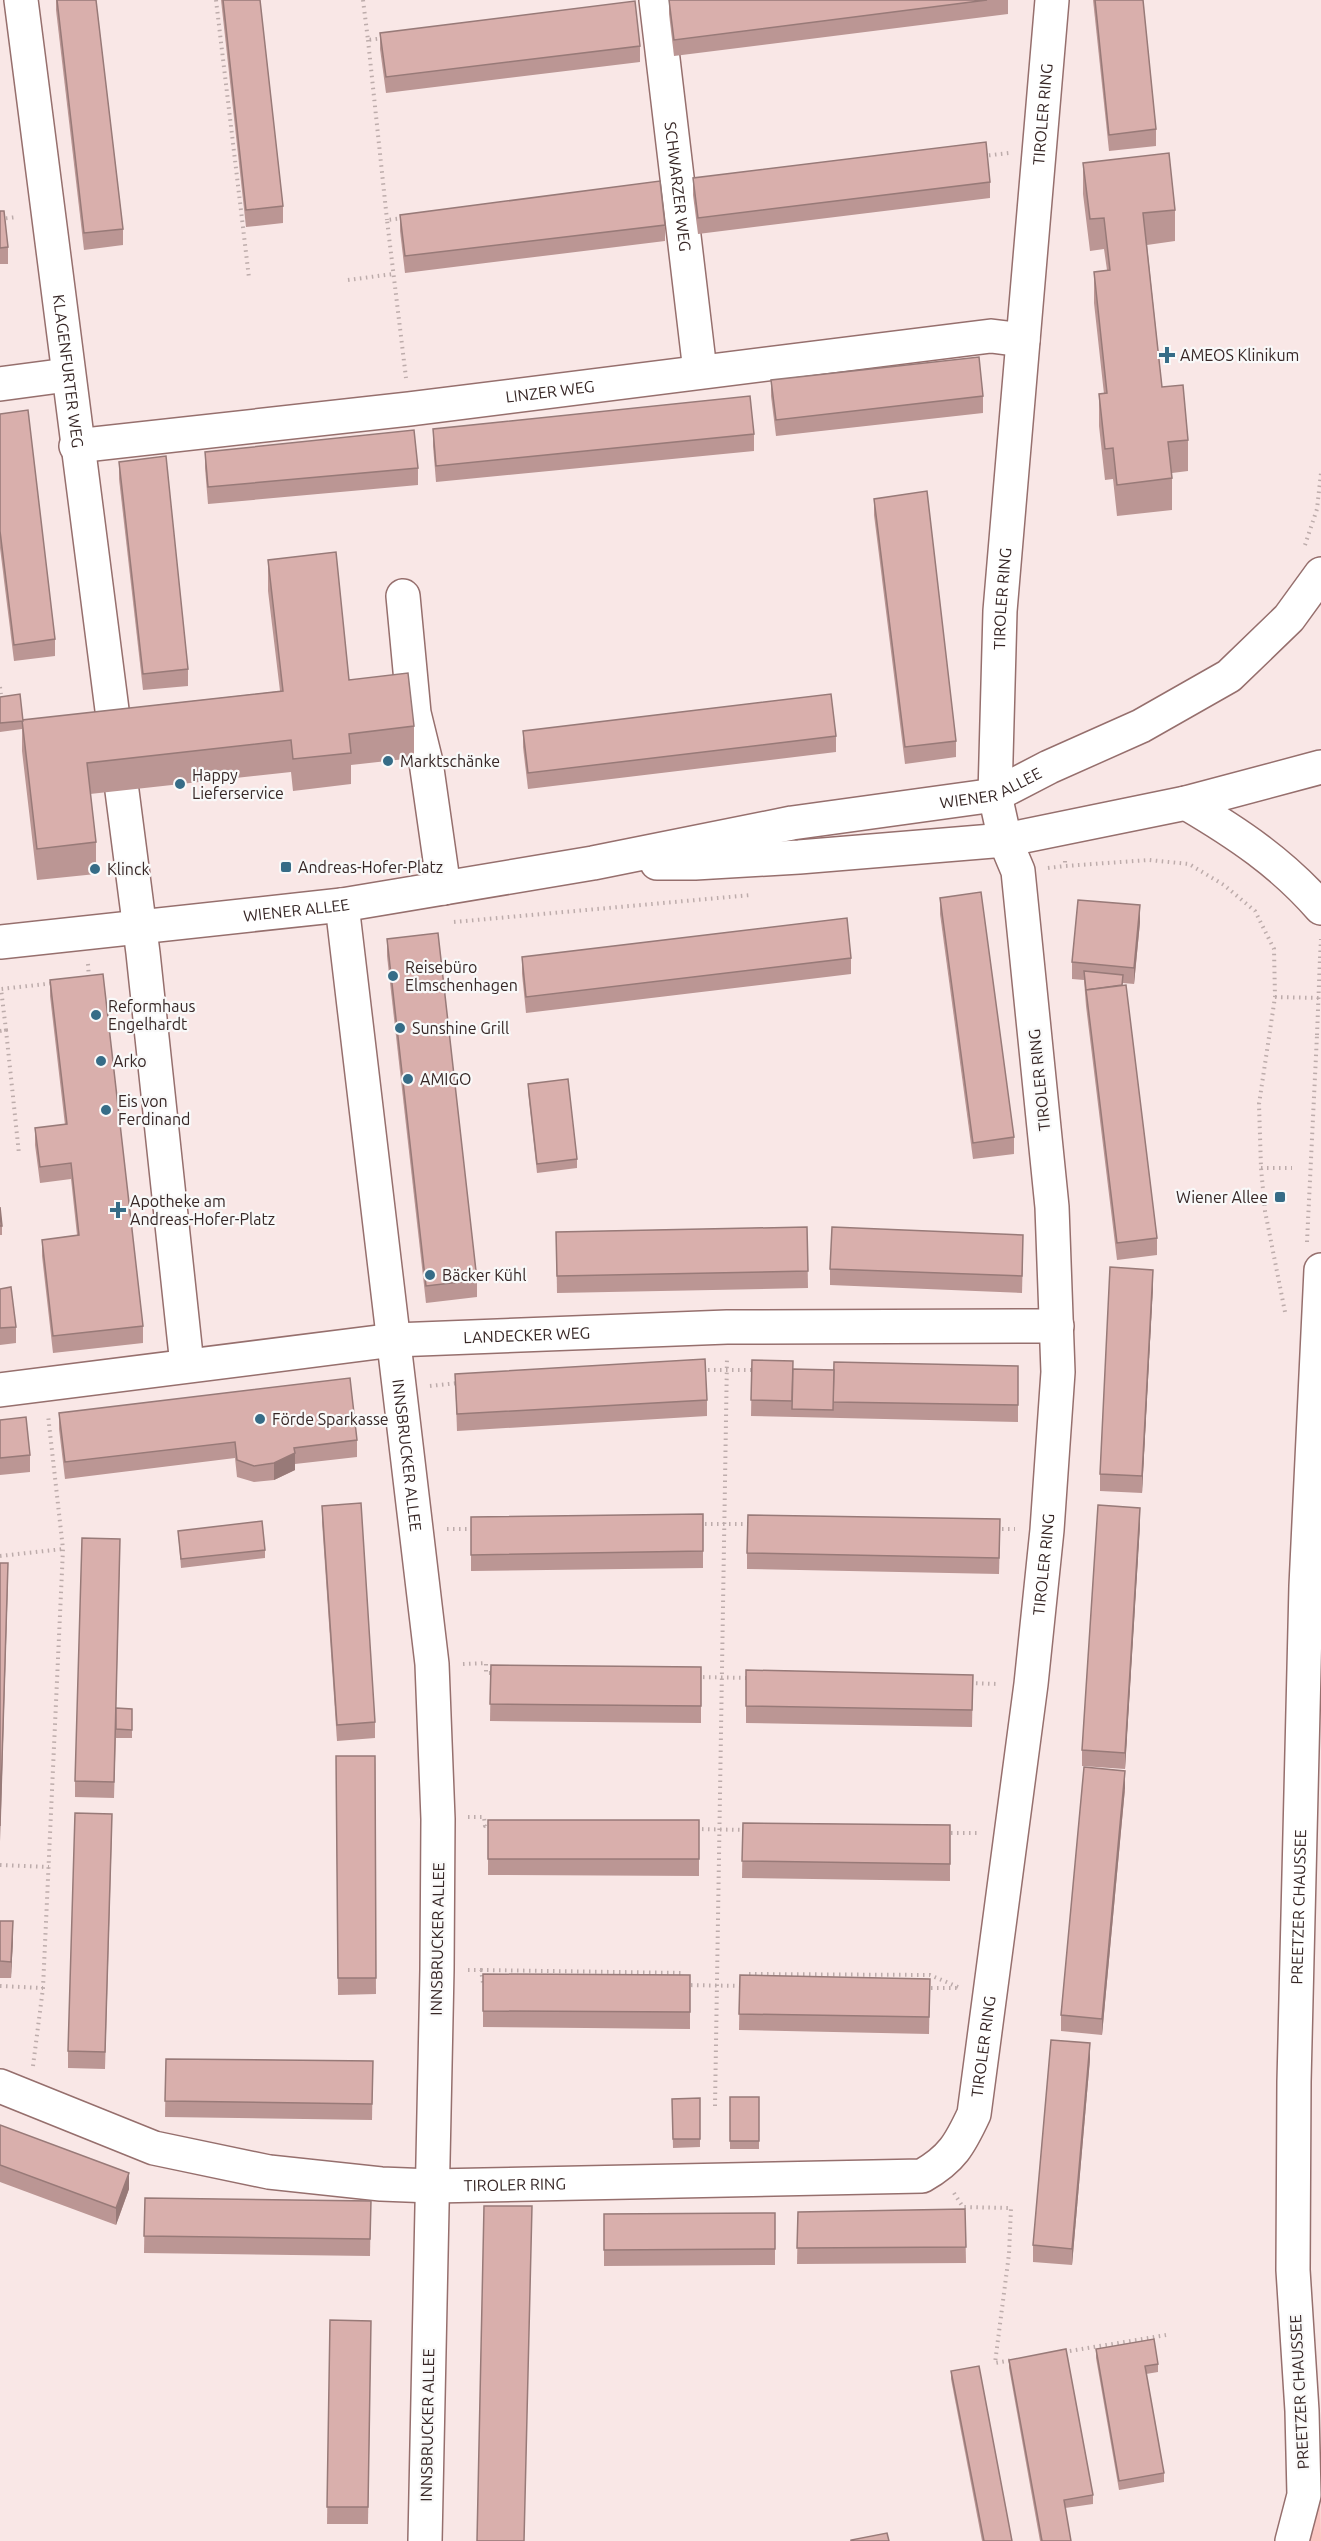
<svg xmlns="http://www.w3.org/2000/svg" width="1321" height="2541" font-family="Ubuntu,sans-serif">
  <rect width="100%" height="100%" fill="#f9e7e6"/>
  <!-- green -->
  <polygon fill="#fbc5c1" points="1320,2486 1321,2541 1308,2541"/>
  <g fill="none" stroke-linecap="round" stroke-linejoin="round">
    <!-- minor casing -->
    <g stroke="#966f6d" stroke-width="36">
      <g id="minor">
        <path id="s1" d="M21,0L116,741"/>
        <path id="s2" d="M656,0L700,371"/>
        <polyline points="0,384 67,375"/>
        <path id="s3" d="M76,446L409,409L991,336L1023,340"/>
        <polyline points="403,596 414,713 426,762 444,888"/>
        <polyline points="122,791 143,953 187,1365"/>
        <path d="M1186,803C1237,833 1282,863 1321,908"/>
        <polyline points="657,863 695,863 799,857 1005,840 1186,803 1321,767"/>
        <path id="s4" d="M342,905L432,1664L438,1819L437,1970L425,2541"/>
        <path id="s5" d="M0,942L342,905L593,863L792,823L995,795L1049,767L1141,726L1229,676L1289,618L1321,574"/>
        <path id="s6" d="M0,1390L394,1340L727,1327L1057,1326"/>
        <path id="s7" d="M0,2086L154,2148L269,2172L381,2184L432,2186L922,2176C952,2159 960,2144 974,2114L1031,1684L1047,1530L1058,1372L1052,1207L1018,871L1005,840L995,795L1000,611L1052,0"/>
        <path id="s8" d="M1292,2541L1304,2495L1302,2411L1293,2270L1294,2082L1306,1586L1321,1270"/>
      </g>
    </g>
    <!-- path -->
    <g stroke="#bdacab" stroke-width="4" stroke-dasharray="1.5 4.5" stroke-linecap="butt">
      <polyline points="216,0 249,278"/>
      <polyline points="363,0 368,40 384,38"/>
      <polyline points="368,40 387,220"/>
      <polyline points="983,156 1009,153"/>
      <polyline points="403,218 387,220 406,378"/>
      <polyline points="0,219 17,217"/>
      <polyline points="348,280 393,274"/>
      <polyline points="1305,545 1317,509 1321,473"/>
      <polyline points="0,687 1,694"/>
      <polyline points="1065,861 1065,866 1149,860 1189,864 1224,885 1255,911 1274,949 1275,997 1259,1104 1261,1168 1265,1211 1285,1312"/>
      <polyline points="1048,868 1065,866"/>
      <polyline points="454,922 751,895"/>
      <polyline points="1320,958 1321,939"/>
      <polyline points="88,964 89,979"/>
      <polyline points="1275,997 1321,998"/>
      <polyline points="6,1030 19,1154"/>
      <polyline points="0,1031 6,1030 1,989 55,983"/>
      <polyline points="1261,1168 1292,1168"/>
      <polyline points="1307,1242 1317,1035"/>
      <polyline points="702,1370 755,1370"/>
      <polyline points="430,1386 458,1383"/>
      <polyline points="699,1524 751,1524"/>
      <polyline points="447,1529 476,1529"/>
      <polyline points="996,1529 1015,1529"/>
      <polyline points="0,1556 63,1549"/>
      <polyline points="463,1664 486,1663 486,1673 494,1673"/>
      <polyline points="697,1677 749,1678"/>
      <polyline points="970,1683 998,1684"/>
      <polyline points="468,1817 484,1817 485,1826 491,1826"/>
      <polyline points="696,1829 746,1830"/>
      <polyline points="945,1833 980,1833"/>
      <polyline points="0,1865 49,1867"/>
      <polyline points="468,1970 481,1970 483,1983 486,1983"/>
      <polyline points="481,1970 685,1973"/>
      <polyline points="749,1974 930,1975 958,1987"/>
      <polyline points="685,1985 744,1986"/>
      <polyline points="0,1986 43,1988"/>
      <polyline points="925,1988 960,1988"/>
      <polyline points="33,2066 43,1988 63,1549 48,1415"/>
      <polyline points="715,2106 727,1357"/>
      <polyline points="954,2193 963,2207 1011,2208 1009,2254 995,2363 1012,2360"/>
      <polyline points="1064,2352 1166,2335"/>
    </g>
    <!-- minor -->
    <use href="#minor" stroke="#fff" stroke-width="33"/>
    <!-- path-bridge -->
    <polyline stroke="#bdacab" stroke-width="4" stroke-dasharray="1.5 4.5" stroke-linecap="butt" points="1317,1035 1320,958"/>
  </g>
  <!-- wall -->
  <g fill="#bb9694">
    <polygon points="56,0 96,0 123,229 123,245 84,250 56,10"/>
    <polygon points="221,0 260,0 283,206 283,223 246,227"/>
    <polygon points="669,0 1008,0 1008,14 674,56 669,14"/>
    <polygon points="1093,0 1143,0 1156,129 1156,146 1109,151"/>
    <polygon points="380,33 640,46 640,62 386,93 380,49"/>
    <polygon points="1083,163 1175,210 1175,241 1147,245 1162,387 1188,440 1188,471 1172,473 1172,510 1117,516 1113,479 1105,480 1099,426 1099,394 1104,394 1094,303 1094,272 1107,270 1104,249 1090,251 1083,194"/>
    <polygon points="693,178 990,182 990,198 698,234 693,195"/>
    <polygon points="0,211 8,247 8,264 0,264"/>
    <polygon points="400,215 665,225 665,241 405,273 400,231"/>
    <polygon points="771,380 983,396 983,413 776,436 771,396"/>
    <polygon points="0,414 55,639 55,656 14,661 0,548"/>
    <polygon points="433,429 754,434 754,451 436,482 433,446"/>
    <polygon points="205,452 418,468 418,485 208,504 205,468"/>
    <polygon points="119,462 188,669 188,686 143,690 119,479"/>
    <polygon points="874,499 956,741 956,757 905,764 874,515"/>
    <polygon points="268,560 349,680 414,726 414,758 351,765 351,784 293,791 291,772 90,794 96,842 96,874 37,880 22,751 22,729 0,732 0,697 23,720 280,691 268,591"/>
    <polygon points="523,731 836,736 836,752 528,789 523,747"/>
    <polygon points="940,898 1014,1137 1014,1154 973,1159 940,914"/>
    <polygon points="1140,922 1134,984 1123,983 1122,985 1157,1238 1157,1255 1117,1260 1086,1006 1084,980 1072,979 1072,962"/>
    <polygon points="387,939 477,1280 477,1297 426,1303 387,956"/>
    <polygon points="522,957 851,958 851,974 526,1013 522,974"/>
    <polygon points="50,980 143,1326 143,1343 53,1353 42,1256 42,1240 77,1235 71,1179 40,1183 35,1145 35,1128 65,1125 50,996"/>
    <polygon points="528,1084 577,1159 577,1168 537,1173 528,1092"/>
    <polygon points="0,1207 2,1226 2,1235 0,1235"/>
    <polygon points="807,1227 808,1288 557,1293 556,1232"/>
    <polygon points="1023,1251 1022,1293 830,1285 830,1269"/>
    <polygon points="1153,1286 1142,1493 1100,1491 1100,1474"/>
    <polygon points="0,1289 16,1327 16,1343 0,1345"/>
    <polygon points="752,1360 793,1369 834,1370 1018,1366 1018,1422 751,1416"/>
    <polygon points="455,1374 707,1400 707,1416 457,1431"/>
    <polygon points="59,1413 357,1440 357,1457 295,1464 295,1470 274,1480 254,1482 237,1477 235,1458 65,1479 59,1429"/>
    <polygon points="0,1420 30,1455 30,1472 0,1475"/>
    <polygon points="322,1506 375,1722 375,1738 337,1741 322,1522"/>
    <polygon points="703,1514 703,1568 471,1571 471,1517"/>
    <polygon points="1140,1525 1125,1769 1082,1766 1082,1750"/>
    <polygon points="178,1531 265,1550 265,1558 181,1568"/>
    <polygon points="1000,1536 999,1574 747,1569 747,1553"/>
    <polygon points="120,1555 116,1708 132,1709 132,1738 116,1738 116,1729 114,1798 75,1797 75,1781"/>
    <polygon points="491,1665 701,1667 701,1723 490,1721"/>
    <polygon points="746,1670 973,1675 972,1727 746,1723"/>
    <polygon points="336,1756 375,1756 376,1994 338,1995"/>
    <polygon points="1125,1788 1102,2035 1061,2031 1061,2015"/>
    <polygon points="488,1820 699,1820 699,1876 488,1875"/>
    <polygon points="743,1823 950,1825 950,1881 742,1878"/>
    <polygon points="112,1830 105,2069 68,2068 68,2051"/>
    <polygon points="0,1921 13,1938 11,1978 0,1978"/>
    <polygon points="483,1974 690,1975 690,2029 483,2027"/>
    <polygon points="740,1975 930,1979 929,2034 739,2030"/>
    <polygon points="166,2059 373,2061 372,2120 165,2117"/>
    <polygon points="1090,2059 1072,2265 1033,2262 1033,2245"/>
    <rect x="730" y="2097" width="29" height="52"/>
    <polygon points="700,2098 700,2147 673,2148 672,2099"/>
    <polygon points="0,2125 129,2189 116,2225 0,2182"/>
    <polygon points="145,2198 371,2201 370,2256 144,2253"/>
    <polygon points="965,2209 966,2263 797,2264 798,2212"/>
    <polygon points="775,2213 775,2265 604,2266 604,2214"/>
    <polygon points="330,2320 371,2321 368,2524 327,2524"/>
    <polygon points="1096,2349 1158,2364 1158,2372 1146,2374 1164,2473 1164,2482 1119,2490 1096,2358"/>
    <polygon points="1009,2360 1093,2495 1093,2504 1065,2508 1071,2541 1040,2541 1009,2368"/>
    <polygon points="951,2371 1012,2541 982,2541 951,2379"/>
  </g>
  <!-- shaded-wall -->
  <g fill="#987a78">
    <polygon points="1140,905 1140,922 1134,984 1134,968"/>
    <polygon points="1153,1270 1153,1286 1142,1493 1142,1476"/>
    <polygon points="295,1453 295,1470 274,1480 274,1463"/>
    <polygon points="1140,1508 1140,1525 1125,1769 1125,1753"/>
    <polygon points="8,1563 8,1580 0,1842 0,1826"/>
    <polygon points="1125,1771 1125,1788 1102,2035 1102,2019"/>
    <polygon points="13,1921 13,1938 11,1978 11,1962"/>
    <polygon points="1090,2043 1090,2059 1072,2265 1072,2249"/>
    <polygon points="129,2173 129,2189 116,2225 116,2208"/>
  </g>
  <!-- building -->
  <g fill="#d9afac" stroke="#987a78" stroke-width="1.5">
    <polygon points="57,0 96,0 123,229 84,233"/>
    <polygon points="223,0 260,0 283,206 246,210"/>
    <polygon points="669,0 987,0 674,40"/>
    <polygon points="1095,0 1143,0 1156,129 1109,135"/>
    <polygon points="635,1 640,46 386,77 380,33"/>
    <polygon points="986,142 990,182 698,218 693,178"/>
    <polygon points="1169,153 1175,210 1143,213 1162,387 1183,385 1188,440 1168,442 1172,478 1117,485 1113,448 1105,449 1099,394 1107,393 1094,272 1110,270 1104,218 1090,219 1083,163"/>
    <polygon points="660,181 665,225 405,256 400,215"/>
    <polygon points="0,211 4,211 8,247 0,248"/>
    <polygon points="979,357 983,396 776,420 771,380"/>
    <polygon points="750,396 754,434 436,466 433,429"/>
    <polygon points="28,410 55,639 14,645 0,531 0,414"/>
    <polygon points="414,430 418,468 208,487 205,452"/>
    <polygon points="166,456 188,669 143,674 119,462"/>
    <polygon points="927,491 956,741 905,747 874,499"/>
    <polygon points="336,552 349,680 408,673 414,726 349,734 351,753 293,759 291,740 87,763 96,842 37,849 22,720 283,691 268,560"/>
    <polygon points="20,694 23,721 0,723 0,697"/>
    <polygon points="831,694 836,736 528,773 523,731"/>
    <polygon points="981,892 1014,1137 973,1143 940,898"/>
    <polygon points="1078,900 1140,905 1134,968 1072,962"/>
    <polygon points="847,918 851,958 526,997 522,957"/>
    <polygon points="438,933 477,1280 426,1286 387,939"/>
    <polygon points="1084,971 1123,975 1122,985 1086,990"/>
    <polygon points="103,974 143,1326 53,1336 42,1240 79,1235 71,1163 40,1167 35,1128 67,1124 50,980"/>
    <polygon points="1126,985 1157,1238 1117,1243 1086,990"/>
    <polygon points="568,1079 577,1159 537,1164 528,1084"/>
    <polygon points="0,1207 2,1226 0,1226"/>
    <polygon points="807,1227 808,1271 557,1276 556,1232"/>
    <polygon points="832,1227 1023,1235 1022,1276 830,1269"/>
    <polygon points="1110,1267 1153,1270 1142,1476 1100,1474"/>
    <polygon points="11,1287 16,1327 0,1328 0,1289"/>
    <polygon points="705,1359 707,1400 457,1414 455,1374"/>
    <polygon points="752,1360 793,1361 792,1401 751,1400"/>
    <polygon points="834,1362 1018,1366 1018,1405 833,1402"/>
    <polygon points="793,1369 834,1370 833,1410 792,1409"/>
    <polygon points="350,1378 357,1440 294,1448 295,1453 274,1463 254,1466 237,1460 235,1442 65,1462 59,1413"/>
    <polygon points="26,1417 30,1455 0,1458 0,1420"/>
    <polygon points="361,1503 375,1722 337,1725 322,1506"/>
    <polygon points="1098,1505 1140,1508 1125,1753 1082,1750"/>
    <polygon points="703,1514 703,1551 471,1555 471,1517"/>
    <polygon points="748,1515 1000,1519 999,1558 747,1553"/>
    <polygon points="262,1521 265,1550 181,1559 178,1531"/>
    <polygon points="82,1538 120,1539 114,1782 75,1781"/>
    <polygon points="0,1563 8,1563 0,1826"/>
    <polygon points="491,1665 701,1667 701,1706 490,1704"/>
    <polygon points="746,1670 973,1675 972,1710 746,1706"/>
    <polygon points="116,1708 132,1709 132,1730 116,1729"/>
    <polygon points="336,1756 375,1756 376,1978 338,1978"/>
    <polygon points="1084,1767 1125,1771 1102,2019 1061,2015"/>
    <polygon points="75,1813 112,1814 105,2052 68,2051"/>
    <rect x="488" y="1820" width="211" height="39"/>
    <polygon points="743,1823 950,1825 950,1864 742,1861"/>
    <polygon points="0,1921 13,1921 11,1962 0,1961"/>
    <polygon points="483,1974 690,1975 690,2012 483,2011"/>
    <polygon points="740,1975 930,1979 929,2017 739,2014"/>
    <polygon points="1051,2040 1090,2043 1072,2249 1033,2245"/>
    <polygon points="166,2059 373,2061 372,2104 165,2101"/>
    <rect x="730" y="2097" width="29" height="44"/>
    <polygon points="700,2098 700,2139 673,2139 672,2099"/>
    <polygon points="0,2125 129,2173 116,2208 0,2165"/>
    <polygon points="145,2198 371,2201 370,2239 144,2236"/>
    <polygon points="484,2206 532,2206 524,2541 477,2541"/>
    <polygon points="965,2209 966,2247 797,2248 798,2212"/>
    <polygon points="775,2213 775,2249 604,2250 604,2214"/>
    <polygon points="330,2320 371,2321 368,2507 327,2507"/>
    <polygon points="1154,2339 1158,2364 1145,2366 1164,2473 1119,2481 1096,2349"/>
    <polygon points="1066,2349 1093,2495 1064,2500 1071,2541 1042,2541 1009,2360"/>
    <polygon points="979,2366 1012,2541 984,2541 951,2371"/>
    <polygon points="887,2533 889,2541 851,2541 851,2540"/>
  </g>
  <!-- markers -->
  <g fill="#366c87" stroke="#f9f9f9" stroke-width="2">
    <path d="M1164 346h6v6h6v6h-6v6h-6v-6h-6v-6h6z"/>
    <circle cx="388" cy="761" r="6"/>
    <circle cx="180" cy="784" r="6"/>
    <rect x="280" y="861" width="12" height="12" rx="3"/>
    <circle cx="95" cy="869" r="6"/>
    <circle cx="393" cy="976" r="6"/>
    <circle cx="96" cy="1015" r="6"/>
    <circle cx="400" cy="1028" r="6"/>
    <circle cx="101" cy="1061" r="6"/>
    <circle cx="408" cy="1079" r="6"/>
    <circle cx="106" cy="1110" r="6"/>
    <rect x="1274" y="1191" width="12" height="12" rx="3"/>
    <path d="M115 1201h6v6h6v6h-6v6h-6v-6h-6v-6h6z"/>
    <circle cx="430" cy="1275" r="6"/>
    <circle cx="260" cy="1419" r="6"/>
  </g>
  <g text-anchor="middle" stroke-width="4.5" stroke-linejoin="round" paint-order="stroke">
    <!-- street labels -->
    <g font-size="16" fill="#372726" stroke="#f9f9f9">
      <text dy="6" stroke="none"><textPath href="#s7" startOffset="3032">TIROLER RING</textPath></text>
      <text dy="6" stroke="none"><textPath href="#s2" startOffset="188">SCHWARZER WEG</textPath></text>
      <text dy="6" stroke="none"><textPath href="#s1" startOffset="374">KLAGENFURTER WEG</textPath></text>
      <text dy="6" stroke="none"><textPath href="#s3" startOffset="477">LINZER WEG</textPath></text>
      <text dy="6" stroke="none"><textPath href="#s7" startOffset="2546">TIROLER RING</textPath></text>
      <text dy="6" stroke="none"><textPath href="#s5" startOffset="1004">WIENER ALLEE</textPath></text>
      <text dy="6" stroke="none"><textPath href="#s5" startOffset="298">WIENER ALLEE</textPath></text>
      <text transform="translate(1039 1080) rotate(-96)" y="6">TIROLER RING</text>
      <text dy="6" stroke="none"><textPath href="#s6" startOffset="530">LANDECKER WEG</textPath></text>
      <text dy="6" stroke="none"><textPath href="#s4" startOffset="554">INNSBRUCKER ALLEE</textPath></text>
      <text dy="6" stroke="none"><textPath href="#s7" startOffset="1574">TIROLER RING</textPath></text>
      <text dy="6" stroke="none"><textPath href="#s8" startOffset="636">PREETZER CHAUSSEE</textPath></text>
      <text transform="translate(437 1939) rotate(-89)" y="6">INNSBRUCKER ALLEE</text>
      <text dy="6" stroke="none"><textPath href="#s7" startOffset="1088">TIROLER RING</textPath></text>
      <text dy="6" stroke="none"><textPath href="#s7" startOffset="530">TIROLER RING</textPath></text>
      <text transform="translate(1299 2392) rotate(-93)" y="6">PREETZER CHAUSSEE</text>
      <text transform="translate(427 2425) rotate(-89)" y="6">INNSBRUCKER ALLEE</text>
    </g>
    <!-- poi labels -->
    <g font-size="16" fill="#372726" stroke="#f9f9f9" text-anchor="start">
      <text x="1180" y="361">AMEOS Klinikum</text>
      <text x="400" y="767">Marktschänke</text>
      <text x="192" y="781">Happy<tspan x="192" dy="18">Lieferservice</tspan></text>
      <text x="298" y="873">Andreas-Hofer-Platz</text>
      <text x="107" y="875">Klinck</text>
      <text x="405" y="973">Reisebüro<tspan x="405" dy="18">Elmschenhagen</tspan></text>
      <text x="108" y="1012">Reformhaus<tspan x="108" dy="18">Engelhardt</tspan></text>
      <text x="412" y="1034">Sunshine Grill</text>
      <text x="113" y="1067">Arko</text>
      <text x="420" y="1085">AMIGO</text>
      <text x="118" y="1107">Eis von<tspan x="118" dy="18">Ferdinand</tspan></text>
      <text x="1268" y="1203" text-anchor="end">Wiener Allee</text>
      <text x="130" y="1207">Apotheke am<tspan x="130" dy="18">Andreas-Hofer-Platz</tspan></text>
      <text x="442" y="1281">Bäcker Kühl</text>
      <text x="272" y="1425">Förde Sparkasse</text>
    </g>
  </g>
</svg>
